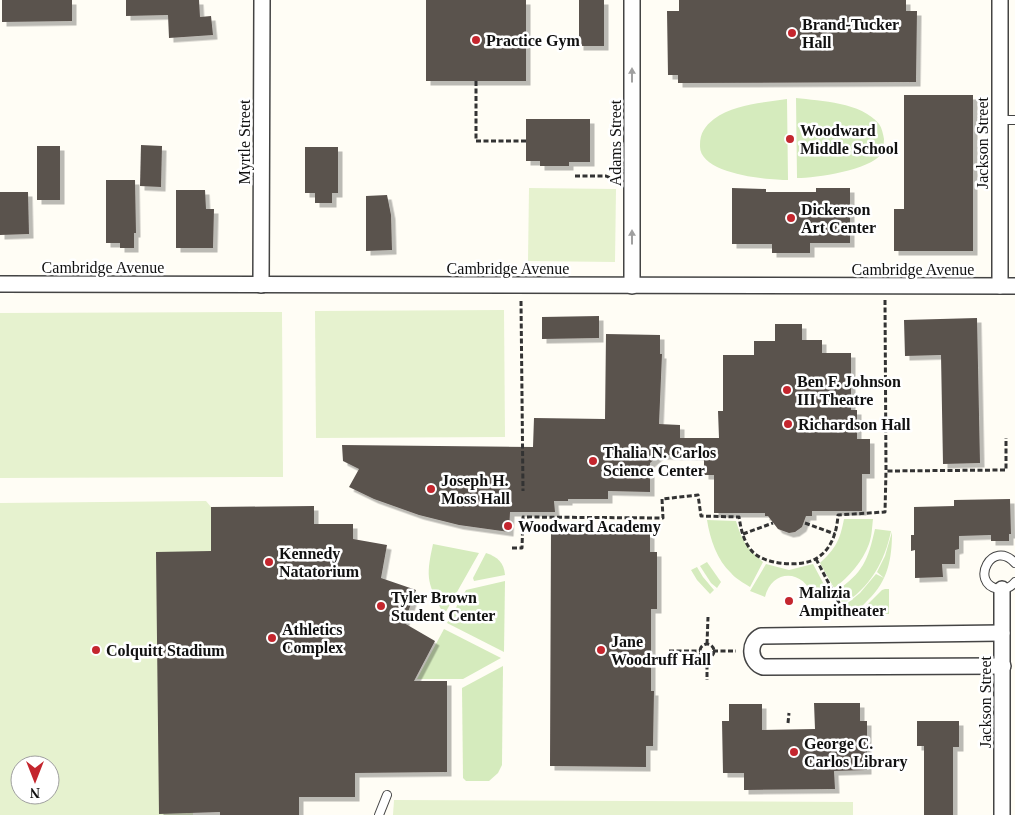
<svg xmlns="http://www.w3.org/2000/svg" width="1015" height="815" font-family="'Times New Roman',serif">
  <defs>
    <filter id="shadow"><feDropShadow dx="4.5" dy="4.5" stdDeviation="0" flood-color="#0004"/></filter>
  </defs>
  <rect width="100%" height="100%" fill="#fffdf5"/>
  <!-- green -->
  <g fill="#d5ebbd">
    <path d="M796,98C821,101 861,102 879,124C882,128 883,134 884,139C884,144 883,149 881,154C870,170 816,178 797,178Z"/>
    <path d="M787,99L788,180C767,180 698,174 700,145C700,133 705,126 714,119C735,104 762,103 787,99Z"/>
    <path d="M844,519H873C872,527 872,536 869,544C863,561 849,577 834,588L820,563C836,548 840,540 844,519Z"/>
    <path d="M707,520L736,521C742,541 747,548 763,562L750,587C744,583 736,579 731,573C717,560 710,539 707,520Z"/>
    <path d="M875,529L891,531C885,561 870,588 843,604L836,591C863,573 868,560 875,529Z"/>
    <path d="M892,532C892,559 888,581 868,600C862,606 857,612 850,616L844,606L860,593L876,574L884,578L877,572L885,556Z"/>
    <path d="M433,544L479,553L444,615C428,583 425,580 433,544Z"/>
    <path d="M486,553C498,557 504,563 505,575L474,581L473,578Z"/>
    <polygon points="707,562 721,582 717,588 711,583 700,566"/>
    <path d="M766,564L789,570L813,564L828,592L813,598C805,569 772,568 765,597L750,591Z"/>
    <polygon points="697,567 703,577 714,590 710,594 697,580 691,570"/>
    <polygon points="505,581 504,652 447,623 466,590"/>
    <polygon points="885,589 889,589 889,614 858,614 882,590"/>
    <polygon points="444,629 501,658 463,679 417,679"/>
    <polygon points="503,666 502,765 498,773 489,781 466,781 463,778 462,688"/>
  </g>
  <!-- pitch -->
  <g fill="#e6f2cf" fill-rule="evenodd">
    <polygon points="529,188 616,189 615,262 528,261"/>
    <polygon points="504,310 505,437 316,438 315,311"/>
    <polygon points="282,312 283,477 0,478 0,313"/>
    <path d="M206,501L211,507L212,595L191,596L193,815H0V503ZM20,765H50V795H20Z"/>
    <polygon points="394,800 853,802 853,815 393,815"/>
  </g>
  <!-- building -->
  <g fill="#5a524d" filter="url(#shadow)">
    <polygon points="2,0 72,0 72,21 2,22"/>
    <polygon points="126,0 199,0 200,17 211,16 213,35 169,38 168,15 126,16"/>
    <rect x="426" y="0" width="100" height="81"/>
    <rect x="579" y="0" width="25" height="46"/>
    <polygon points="679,0 906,0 906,11 917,11 916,82 678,83 678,75 668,75 667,11 679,11"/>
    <polygon points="904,95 973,95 973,251 894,251 894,209 904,209"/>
    <polygon points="526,119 590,119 590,162 569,162 569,166 540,166 540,161 526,161"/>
    <polygon points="141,145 162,146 161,187 140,186"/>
    <rect x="37" y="146" width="23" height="54"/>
    <polygon points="305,147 338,147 338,193 332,193 332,203 315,203 315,193 305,193"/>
    <polygon points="106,180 135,180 136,233 134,233 134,248 120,248 120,243 106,243"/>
    <polygon points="732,188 766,189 766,192 816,192 816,188 850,188 850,243 810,243 810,253 772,253 772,244 732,244"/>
    <polygon points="176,190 205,190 206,209 214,209 213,248 176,248"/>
    <polygon points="0,192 28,192 29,234 0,235"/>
    <polygon points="387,195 391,215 392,250 366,251 366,196"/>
    <polygon points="599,316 599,338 542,339 542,317"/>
    <polygon points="977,318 980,463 943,464 941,355 905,356 904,320"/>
    <polygon points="775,324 802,324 802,340 822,340 822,353 851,353 851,410 857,410 857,439 870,439 870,474 862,474 862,511 812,511 812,516 806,516 802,527 795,532 789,533 778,529 768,516 765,516 765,513 714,513 714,475 704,475 704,456 659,455 650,463 650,492 608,491 608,499 568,499 568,501 554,501 555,512 510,512 509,532 459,525 419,515 374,499 349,487 359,469 343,461 342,445 533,447 534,418 605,419 606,334 660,335 660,354 662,354 659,424 680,425 680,438 719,438 718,411 723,411 723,355 754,355 754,341 775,341"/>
    <polygon points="1010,499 1011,534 1009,534 1009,541 991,541 991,535 959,536 959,549 955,550 955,564 942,564 943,577 915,578 915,550 911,551 911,535 914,535 914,507 954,506 954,500"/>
    <polygon points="314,506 314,524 353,524 353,539 387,545 381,578 416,590 404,623 435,641 414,681 447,681 447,772 355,773 355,797 299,797 299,815 220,815 220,812 159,814 156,552 211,551 211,507"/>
    <polygon points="551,532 650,533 650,552 657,552 657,609 651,609 651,691 654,691 653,746 646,746 646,767 550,766"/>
    <polygon points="814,703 860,703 860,721 867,721 867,770 834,771 835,789 744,790 744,773 723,773 722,721 729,721 729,704 762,704 762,730 815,729"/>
    <polygon points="917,721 959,721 959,747 953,747 953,815 924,815 924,746 917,746"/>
  </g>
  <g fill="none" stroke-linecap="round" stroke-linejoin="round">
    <!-- lane casing -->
    <g stroke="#444" stroke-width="10">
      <g id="lane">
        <polyline points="1000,120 1015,120"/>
        <path d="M1015,563C992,538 969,583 998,589C1005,590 1011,587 1015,582"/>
        <polyline points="379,815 387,795"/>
      </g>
    </g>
    <!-- street casing -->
    <g stroke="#444" stroke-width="18">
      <g id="street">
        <polyline points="0,284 1015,286"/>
        <polyline points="261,285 262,0"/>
        <polyline points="632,286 632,0"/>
        <polyline points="1000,286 1000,0"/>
        <polyline points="1002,589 1002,815"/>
        <path d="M1002,633L761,636C748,642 749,662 763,667L1003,666"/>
      </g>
    </g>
    <!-- path -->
    <g stroke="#333" stroke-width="3" stroke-dasharray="5 2.5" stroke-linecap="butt">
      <polyline points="476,81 476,141 526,141"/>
      <polyline points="575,176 606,176 617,181"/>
      <polyline points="885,300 886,471 1006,470 1006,438"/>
      <polyline points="521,301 523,491"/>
      <polyline points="805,523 835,534"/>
      <polyline points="743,534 773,523"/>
      <path d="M512,548H522L523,517L663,518L662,499L698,495L701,516L739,517C741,529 743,540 751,550C762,565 802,568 817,558C832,549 837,531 838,515L885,512L886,471"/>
      <polyline points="816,559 847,618"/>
      <polyline points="707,644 708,617"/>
      <circle cx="707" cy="651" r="7"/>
      <polyline points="669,651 700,651"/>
      <polyline points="713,651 736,651"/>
      <polyline points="707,657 707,680"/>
      <polyline points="788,723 789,713"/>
    </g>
    <!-- lane -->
    <use href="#lane" stroke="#fff" stroke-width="8"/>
    <!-- street -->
    <use href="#street" stroke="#fff" stroke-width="15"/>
  </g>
  <!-- one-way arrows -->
  <defs><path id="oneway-solid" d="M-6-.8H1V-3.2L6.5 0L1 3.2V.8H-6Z" transform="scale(1.25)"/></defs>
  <g fill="#a0a0a0">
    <use href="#oneway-solid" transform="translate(632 75) rotate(-90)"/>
    <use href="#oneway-solid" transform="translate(632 237) rotate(-90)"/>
  </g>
  <!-- markers -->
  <g fill="#c4262e" stroke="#fff" stroke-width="2">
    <circle cx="792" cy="33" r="5"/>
    <circle cx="476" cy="40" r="5"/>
    <circle cx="790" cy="139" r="5"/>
    <circle cx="791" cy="218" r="5"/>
    <circle cx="787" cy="390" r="5"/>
    <circle cx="788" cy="424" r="5"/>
    <circle cx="593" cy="461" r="5"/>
    <circle cx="431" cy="489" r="5"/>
    <circle cx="508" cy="526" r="5"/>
    <circle cx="269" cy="562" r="5"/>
    <circle cx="789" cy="601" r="5"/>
    <circle cx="381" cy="606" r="5"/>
    <circle cx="272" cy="638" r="5"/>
    <circle cx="96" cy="650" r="5"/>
    <circle cx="601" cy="650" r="5"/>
    <circle cx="794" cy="752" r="5"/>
  </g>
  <g text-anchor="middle" stroke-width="5" stroke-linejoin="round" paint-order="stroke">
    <!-- poi labels -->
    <g font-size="16" font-weight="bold" fill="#111" stroke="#fff" text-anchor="start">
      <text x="802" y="30">Brand-Tucker<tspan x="802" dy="18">Hall</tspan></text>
      <text x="486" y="46">Practice Gym</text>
      <text x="800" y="136">Woodward<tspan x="800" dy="18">Middle School</tspan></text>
      <text x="801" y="215">Dickerson<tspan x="801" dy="18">Art Center</tspan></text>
      <text x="797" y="387">Ben F. Johnson<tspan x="797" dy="18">III Theatre</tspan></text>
      <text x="798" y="430">Richardson Hall</text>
      <text x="603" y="458">Thalia N. Carlos<tspan x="603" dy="18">Science Center</tspan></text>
      <text x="441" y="486">Joseph H.<tspan x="441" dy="18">Moss Hall</tspan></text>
      <text x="518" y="532">Woodward Academy</text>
      <text x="279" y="559">Kennedy<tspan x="279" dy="18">Natatorium</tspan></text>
      <text x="799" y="598">Malizia<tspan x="799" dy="18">Ampitheater</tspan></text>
      <text x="391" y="603">Tyler Brown<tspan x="391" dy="18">Student Center</tspan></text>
      <text x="282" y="635">Athletics<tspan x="282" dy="18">Complex</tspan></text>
      <text x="611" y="647">Jane<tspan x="611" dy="18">Woodruff Hall</tspan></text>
      <text x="106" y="656">Colquitt Stadium</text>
      <text x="804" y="749">George C.<tspan x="804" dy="18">Carlos Library</tspan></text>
    </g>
    <!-- street labels -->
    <g font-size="16" fill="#111" stroke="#fff">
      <text transform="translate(244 142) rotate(-90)" y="6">Myrtle Street</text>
      <text transform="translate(615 143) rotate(-90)" y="6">Adams Street</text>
      <text transform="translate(982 143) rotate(-90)" y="6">Jackson Street</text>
      <text x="103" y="273">Cambridge Avenue</text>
      <text x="508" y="274">Cambridge Avenue</text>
      <text x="913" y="275">Cambridge Avenue</text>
      <text transform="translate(985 702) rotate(-90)" y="6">Jackson Street</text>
    </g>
  </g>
  <!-- north arrow -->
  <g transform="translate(35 780) rotate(180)"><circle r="24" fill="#ffffff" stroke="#a0a0a0"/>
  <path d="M0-4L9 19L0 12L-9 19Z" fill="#c4262e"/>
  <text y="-8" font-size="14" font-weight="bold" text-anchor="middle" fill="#111111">N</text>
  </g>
</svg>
